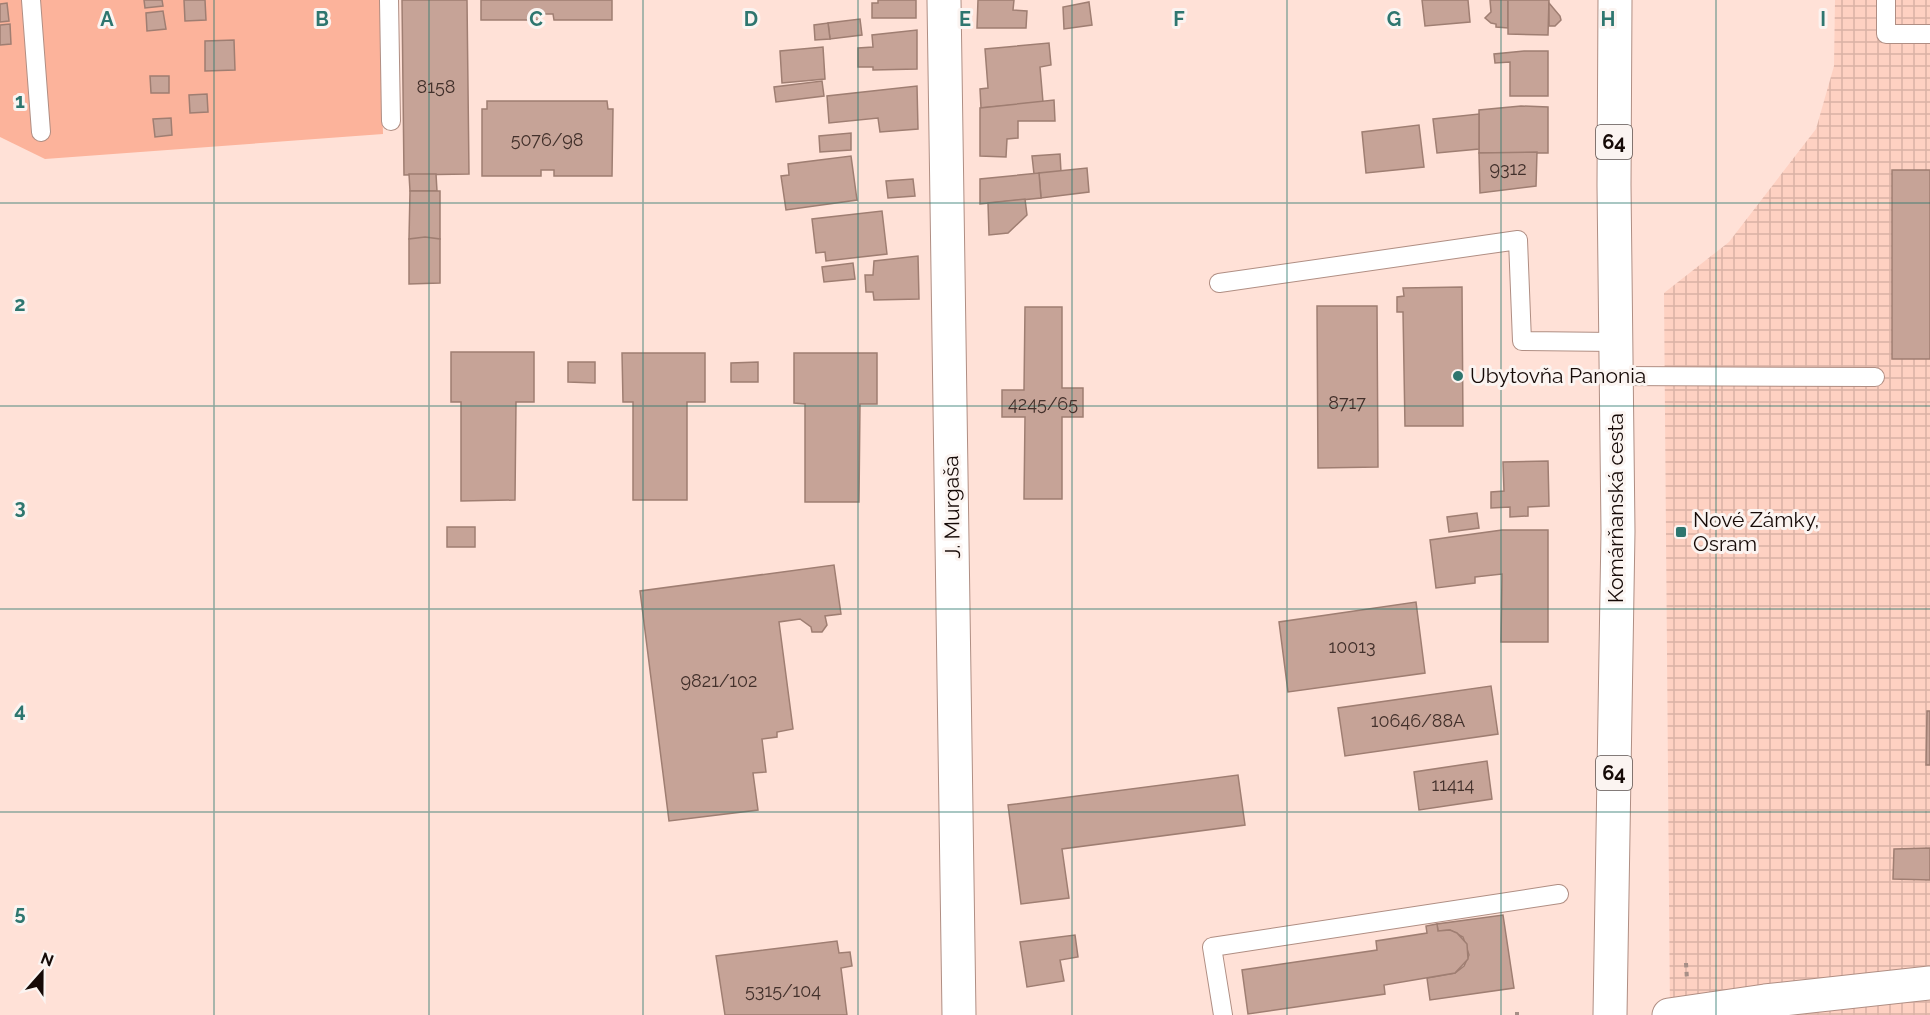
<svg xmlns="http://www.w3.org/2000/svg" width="1930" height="1015" font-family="Raleway,sans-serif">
  <defs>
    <pattern id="industrial-grid" width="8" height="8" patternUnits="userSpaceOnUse" patternTransform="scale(1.5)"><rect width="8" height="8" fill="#fed1c2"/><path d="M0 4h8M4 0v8" fill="none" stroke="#d9b2a5"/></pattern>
  </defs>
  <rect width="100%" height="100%" fill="#ffe1d7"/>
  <!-- industrial -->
  <polygon fill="url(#industrial-grid)" points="1835,0 1930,0 1930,1015 1670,1015 1664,293 1729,242 1816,129 1834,66"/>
  <!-- garden -->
  <polygon fill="#fcb39b" points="0,0 380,0 383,134 45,159 0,137"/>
  <!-- building -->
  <g fill="#c6a397" stroke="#9f7e72" stroke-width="1.5">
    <polygon points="144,0 162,0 163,6 145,8"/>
    <polygon points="184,0 205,0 206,20 185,21"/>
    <polygon points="402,0 467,0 469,174 404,175"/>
    <polygon points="481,0 612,0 612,20 554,20 553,14 541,14 540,20 481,20"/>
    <polygon points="878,0 916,0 916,18 872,18 872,3 878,3"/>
    <polygon points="978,0 1014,0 1013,10 1027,11 1026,28 977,28"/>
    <polygon points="1422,0 1468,0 1470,22 1425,26"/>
    <polygon points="1490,0 1508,0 1508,28 1496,27 1496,24 1491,23 1485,18 1491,12"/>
    <polygon points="1508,0 1549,0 1548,35 1508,34"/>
    <polygon points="1089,2 1092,25 1064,29 1063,7"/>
    <polygon points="7,3 9,21 0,22 0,4"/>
    <polygon points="1549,3 1560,16 1561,20 1555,26 1549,26"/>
    <polygon points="163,11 166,29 147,31 146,13"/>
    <polygon points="860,19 862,35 830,39 828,23"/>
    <polygon points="828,23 830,39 815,40 814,25"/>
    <polygon points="10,24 11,44 0,45 0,25"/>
    <polygon points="917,30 917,69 873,70 873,67 858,67 858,48 873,47 872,35"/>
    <polygon points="234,40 235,70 205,71 205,41"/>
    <polygon points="1049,43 1051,65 1040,67 1043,102 981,108 980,89 988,88 985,49"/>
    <polygon points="823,47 825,79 782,83 780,51"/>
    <polygon points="1524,51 1548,51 1548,96 1510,96 1510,62 1495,63 1494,54"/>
    <polygon points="150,76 169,76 169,93 151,93"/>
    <polygon points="822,81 824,96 776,102 774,87"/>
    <polygon points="917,86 918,129 880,132 878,118 829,123 827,96"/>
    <polygon points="207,94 208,112 190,113 189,95"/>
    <polygon points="1054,100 1055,121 1018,121 1018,138 1007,139 1006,157 980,156 980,108"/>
    <polygon points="487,101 607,101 608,109 613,109 612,176 554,176 554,170 541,170 541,176 482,176 482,109 487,109"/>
    <polygon points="1521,106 1548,107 1548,153 1479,153 1479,110"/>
    <polygon points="1479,114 1479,149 1437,153 1433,119"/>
    <polygon points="171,118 172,135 155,137 153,119"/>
    <polygon points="1419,125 1424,167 1366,173 1362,132"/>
    <polygon points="851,133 851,150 820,152 819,136"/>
    <polygon points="1537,152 1536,186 1480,193 1479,153"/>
    <polygon points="1060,154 1061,172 1034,174 1032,156"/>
    <polygon points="851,156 857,200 786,210 781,176 789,175 788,164"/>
    <polygon points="1087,168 1089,192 1041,198 1039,173"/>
    <rect x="1892" y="170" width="38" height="189"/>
    <polygon points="1039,173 1041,198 980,204 980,179"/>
    <polygon points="409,174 436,174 437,191 410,191"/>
    <polygon points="913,179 915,196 888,198 886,181"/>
    <polygon points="410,191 440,191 440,239 409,239"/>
    <polygon points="1025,199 1027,215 1008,233 989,235 988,203"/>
    <polygon points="882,211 887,254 826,261 825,252 816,253 812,219"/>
    <polygon points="425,237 440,239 440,283 409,284 409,239"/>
    <polygon points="918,256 919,299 874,300 873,292 866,292 865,275 873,275 874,261"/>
    <polygon points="853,263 855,279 824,282 822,267"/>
    <polygon points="1462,287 1463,426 1405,426 1403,312 1397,312 1397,297 1404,296 1403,288"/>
    <polygon points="1317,306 1377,306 1378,467 1318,468"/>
    <polygon points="1025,307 1062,307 1062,388 1083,388 1083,417 1062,417 1062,499 1024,499 1025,417 1002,417 1002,390 1024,390"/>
    <polygon points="451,352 534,352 534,402 516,402 515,500 461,501 461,402 451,402"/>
    <polygon points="622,353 705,353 705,402 687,402 687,500 633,500 633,402 623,402"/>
    <polygon points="794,353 877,353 877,404 860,404 859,502 805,502 805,404 794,403"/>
    <polygon points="568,362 595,362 595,383 568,382"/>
    <polygon points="758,362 758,382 731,382 731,363"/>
    <polygon points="1548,461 1549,506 1528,507 1528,516 1510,517 1510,507 1491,508 1491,492 1504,491 1503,462"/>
    <polygon points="1477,513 1479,528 1449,532 1447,517"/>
    <rect x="447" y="527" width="28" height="20"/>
    <polygon points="1502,530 1548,530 1548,642 1501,642 1502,574 1475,577 1475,583 1436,588 1430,540"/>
    <polygon points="834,565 841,614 825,616 827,625 822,632 812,632 811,627 800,619 779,622 793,729 777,732 777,737 762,739 766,772 753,773 758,810 669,821 640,591"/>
    <polygon points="1416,602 1425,673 1288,692 1279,622"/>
    <polygon points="1491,686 1498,734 1345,756 1338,708"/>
    <polygon points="1927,711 1930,711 1930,765 1926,765"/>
    <polygon points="1487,761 1492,799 1419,810 1414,772"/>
    <polygon points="1238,775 1245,825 1062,849 1069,898 1021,904 1008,805"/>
    <polygon points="1930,848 1930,880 1893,879 1894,849"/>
    <polygon points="1503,915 1514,988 1430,1000 1427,978 1455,973 1464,966 1469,955 1463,937 1450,930 1438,931 1437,924"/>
    <polygon points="1437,924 1438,931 1450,930 1457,933 1467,944 1468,959 1455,973 1384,985 1385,994 1248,1014 1242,970 1377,950 1376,941 1427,933 1426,926"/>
    <polygon points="1075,935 1078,957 1060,960 1064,981 1027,987 1020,942"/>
    <polygon points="837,941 839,953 850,952 852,966 841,968 847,1015 725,1015 716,956"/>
  </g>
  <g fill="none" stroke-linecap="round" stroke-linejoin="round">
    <!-- service casing -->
    <g stroke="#b08e83" stroke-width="20">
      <g id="service">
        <polyline points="31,0 41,132"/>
        <polyline points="389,0 391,121"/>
        <polyline points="1886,0 1886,34 1930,34"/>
        <polyline points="1219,283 1518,240 1522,341 1615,342"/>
        <polyline points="1616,376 1875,377"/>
        <polyline points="1223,1015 1212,947 1559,894"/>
      </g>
    </g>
    <!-- minor casing -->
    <g stroke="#b08e83" stroke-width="35">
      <g id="minor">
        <polyline points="944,0 959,1015"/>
        <polyline points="1669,1015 1765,1001 1930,983"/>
      </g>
    </g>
    <!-- primary casing -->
    <g stroke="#b08e83" stroke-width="35">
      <polyline id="primary" points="1610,1015 1618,531 1614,185 1615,0"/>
    </g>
    <!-- path -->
    <g stroke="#a68f87" stroke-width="4" stroke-dasharray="4.5 4.5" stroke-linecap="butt">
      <polyline points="1686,963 1687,980"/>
      <polyline points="1517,1012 1517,1015"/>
    </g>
    <!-- service -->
    <use href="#service" stroke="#fff" stroke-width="18"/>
    <!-- minor -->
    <use href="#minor" stroke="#fff" stroke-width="33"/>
    <!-- primary -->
    <use href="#primary" stroke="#fff" stroke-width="33"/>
  </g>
  <!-- grid -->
  <path fill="none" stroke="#2e766f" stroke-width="1.5" stroke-opacity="0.55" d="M214,0V1015M429,0V1015M643,0V1015M858,0V1015M1072,0V1015M1287,0V1015M1501,0V1015M1716,0V1015M0,203H1930M0,406H1930M0,609H1930M0,812H1930"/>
  <!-- markers -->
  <g fill="#2e766f" stroke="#fbf4f1" stroke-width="2">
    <circle cx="1458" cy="376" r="6"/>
    <rect x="1675" y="526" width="12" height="12" rx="3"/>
  </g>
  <g text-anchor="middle" stroke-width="6" stroke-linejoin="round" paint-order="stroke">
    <!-- number labels -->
    <g font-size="18" fill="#42302b">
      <text x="436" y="93">8158</text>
      <text x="547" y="146">5076/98</text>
      <text x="1508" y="175">9312</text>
      <text x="1347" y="409">8717</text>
      <text x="1043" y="410">4245/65</text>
      <text x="1352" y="653">10013</text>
      <text x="719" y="687">9821/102</text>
      <text x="1418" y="727">10646/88A</text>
      <text x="1453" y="791">11414</text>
      <text x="783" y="997">5315/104</text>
    </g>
    <!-- shield labels -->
    <g fill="#fbf4f1" stroke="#5b504d" stroke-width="1.5">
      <rect x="1596" y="125" width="36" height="34" rx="4.5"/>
      <rect x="1596" y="756" width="36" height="34" rx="4.5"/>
    </g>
    <g font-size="20" font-weight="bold" fill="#160a07">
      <text x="1614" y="149">64</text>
      <text x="1614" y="780">64</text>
    </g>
    <!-- poi labels -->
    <g font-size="21" fill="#160a07" stroke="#fbf4f1" text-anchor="start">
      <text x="1470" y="383">Ubytovňa Panonia</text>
      <text x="1693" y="527">Nové Zámky,<tspan x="1693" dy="24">Osram</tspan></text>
    </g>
    <!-- street labels -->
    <g font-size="21" fill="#160a07" stroke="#fbf4f1">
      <text transform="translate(952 507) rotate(-91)" y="7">J. Murgaša</text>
      <text transform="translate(1616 508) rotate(-90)" y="7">Komárňanská cesta</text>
    </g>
  </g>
  <g font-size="20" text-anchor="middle" font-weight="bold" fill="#2e766f" stroke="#fbf4f1" stroke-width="6" stroke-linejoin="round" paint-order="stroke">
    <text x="107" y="26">A</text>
    <text x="322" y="26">B</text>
    <text x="536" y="26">C</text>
    <text x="751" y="26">D</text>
    <text x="965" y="26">E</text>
    <text x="1179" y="26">F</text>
    <text x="1394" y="26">G</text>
    <text x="1608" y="26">H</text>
    <text x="1823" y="26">I</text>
    <text x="20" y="108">1</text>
    <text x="20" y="311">2</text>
    <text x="20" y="514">3</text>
    <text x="20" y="717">4</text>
    <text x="20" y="920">5</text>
  </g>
  <!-- north arrow -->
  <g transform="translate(42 973) rotate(21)" stroke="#fbf4f1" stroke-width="4.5" paint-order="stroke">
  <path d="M0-4.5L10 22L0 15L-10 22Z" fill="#160a07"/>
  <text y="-9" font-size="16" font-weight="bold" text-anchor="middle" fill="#160a07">N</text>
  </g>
</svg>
